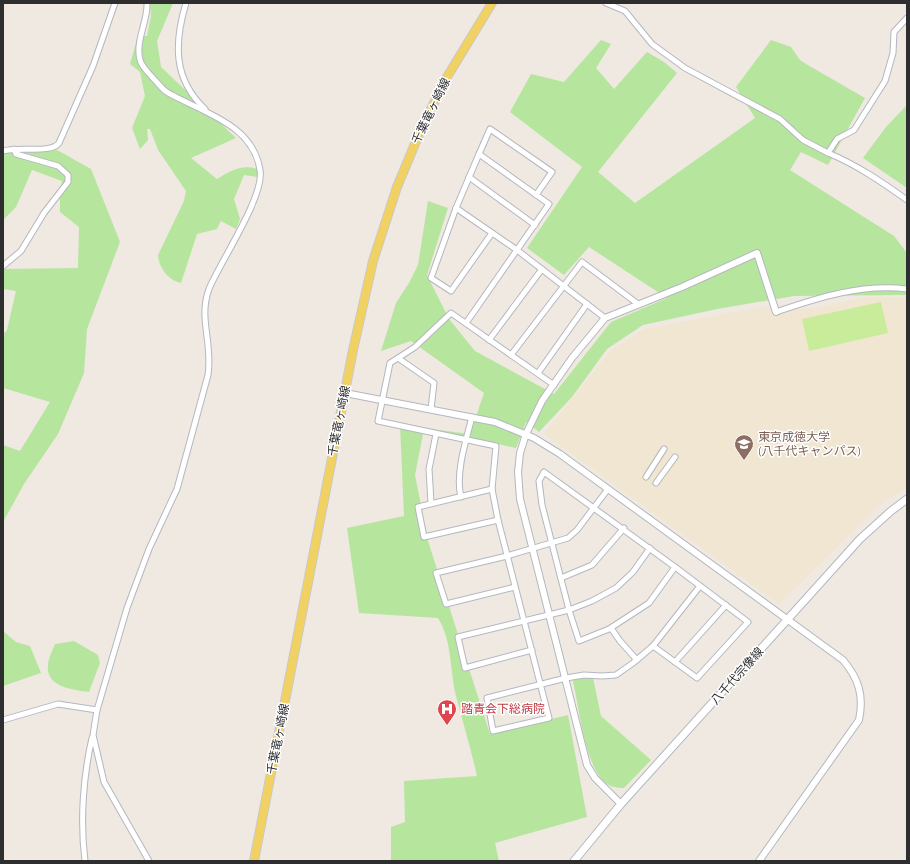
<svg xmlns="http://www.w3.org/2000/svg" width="910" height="864" font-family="'Alegreya Sans','Noto Sans JP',sans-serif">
  <rect width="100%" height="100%" fill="#efe9e1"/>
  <!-- education -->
  <polygon fill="#f0e6d1" points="867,297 907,297 907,488 883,502 779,604 544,434 611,350 644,329 761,307 808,309"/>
  <!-- green -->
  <g fill="#b6e59e">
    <path d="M150,3H173L157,41L161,67L236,138L191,158L217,179C230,171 242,164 258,169V177L244,175L234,199L240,219L236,229L221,221L217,229L197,234L181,283C168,280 159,268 158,255L184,201L186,191L158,150L150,129H147L148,140L140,149L132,128L145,96L140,72L130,64L138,36H147L151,16Z"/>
    <path d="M601,40L611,44L596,68L614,89L647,52L664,62L677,73L598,172L635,203L755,118L736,87L771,40L791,47L800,60L806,64L865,98L828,165L801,152L790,170L894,236L907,253V295L794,296L717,309L643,325L607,349L572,397L539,432L526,422L516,448L476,439L423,434L415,475L428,541L490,734L568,715L587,817L495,843L499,861H391V827L405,822L404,781L477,776C471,749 463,723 456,696C450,671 452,640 438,618L359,613L347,528L404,516L400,425L470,434L484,393L411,341L381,351L396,303L409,283L418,265L428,201L448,208L427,275L449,319L475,351L554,394L611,322L667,298L589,247L564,275L527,248L582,167L510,112L531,74L564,82Z"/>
    <polygon points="907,105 907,188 863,158 886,127"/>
    <polygon points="57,150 91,169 120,242 87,329 84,373 58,434 24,484 3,522 3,445 20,451 50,402 3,388 3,335 7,330 16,291 3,289 3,269 78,268 79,227 60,212 60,199 62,181 32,170 16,207 3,220 3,153 43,152"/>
    <polygon points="3,631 16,642 30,646 41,673 3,686"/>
    <path d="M74,641L98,655L100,663L89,692C74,690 46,687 48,666C48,659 52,651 55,644Z"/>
    <path d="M585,677L593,678L601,716L651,760L624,788C615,788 606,786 600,777C584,755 579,708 573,681L575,678Z"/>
  </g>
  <!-- pitch -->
  <polygon fill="#c9ec9a" points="881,302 888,333 809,351 802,319"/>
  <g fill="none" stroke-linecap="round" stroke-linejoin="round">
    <!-- minor casing -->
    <g stroke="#b4b7c1" stroke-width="7">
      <g id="minor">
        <path d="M147,3C148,21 135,41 140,60C142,67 148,72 152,77C156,81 160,86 164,90C170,95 179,98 186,102C217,117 254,131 260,170C265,196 220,262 209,289C198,319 213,342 208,375L177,489L149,549L127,608L97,710L93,735L104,782L149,861"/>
        <path d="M186,3C174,43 173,79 205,109"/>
        <polyline points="606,3 625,11 652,44 685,68 780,119 803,140 828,153"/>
        <path d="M907,18L894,32L893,53L885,81L854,130L837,139L828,153C857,165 882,182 907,200"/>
        <path d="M3,151C18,146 51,154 59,143L93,66L115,3"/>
        <polyline points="479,154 456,208 431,278 451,291 492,233"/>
        <polyline points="469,177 535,225"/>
        <polyline points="456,208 517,250 605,318"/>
        <polyline points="3,266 21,251 44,213 68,182 68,175 58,166 16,154 14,149"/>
        <path d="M776,312C817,298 863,283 907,289"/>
        <polyline points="466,323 549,204 479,154 490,129 552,172 536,195"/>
        <polyline points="489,340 542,269"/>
        <polyline points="511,355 582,262 638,304"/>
        <polyline points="398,358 415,347 451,313 554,385"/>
        <polyline points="538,373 587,304"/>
        <polyline points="431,409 434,383 398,358 390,363 378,421 496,446 492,489 498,520 549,718 493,731 487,698 566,678 584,675 602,676 616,675 633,663 653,646 697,678 748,622 675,567"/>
        <polygon points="544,472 675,567 649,603 609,629 579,641 569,610 542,505 539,481"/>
        <polyline points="646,477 664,449"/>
        <polyline points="656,483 675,457"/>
        <polyline points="492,489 418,507 424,537 498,520"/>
        <path d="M461,497C455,474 466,440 472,417"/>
        <polyline points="431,503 429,469 436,434"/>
        <polyline points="561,578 592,565 624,528"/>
        <polyline points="515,587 446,604 436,573 507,556 568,538 577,530 608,489"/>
        <polyline points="611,628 620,641 637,660"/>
        <polyline points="653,646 700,586"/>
        <polyline points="532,650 465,668 458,637 569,610 592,601 616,588 633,572 650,548"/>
        <polyline points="675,662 726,605"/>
        <polyline points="3,720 58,704 97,710"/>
        <path d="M85,861C80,822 83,777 92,738"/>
      </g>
    </g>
    <!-- tertiary casing -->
    <g stroke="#b4b7c1" stroke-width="8">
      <g id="tertiary">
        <path d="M345,393L495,422L534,438L560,454L843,660C859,679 864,696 859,720L759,861"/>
        <polyline points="621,804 595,778 587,765 520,499 518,472 520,453 526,434 542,401 572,358 605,318 682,287 757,253 776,312"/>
      </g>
    </g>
    <!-- secondary casing -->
    <g stroke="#b4b7c1" stroke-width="9">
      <polyline id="secondary" points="574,861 621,804 860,539 891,511 907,499"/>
    </g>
    <!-- primary casing -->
    <g stroke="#c9c9c9" stroke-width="10">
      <polyline id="primary" points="254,861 353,350 373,261 397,187 422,127 447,77 492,3"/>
    </g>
    <!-- minor -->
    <use href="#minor" stroke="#fff" stroke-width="5"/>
    <!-- tertiary -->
    <use href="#tertiary" stroke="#fff" stroke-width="6"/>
    <!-- secondary -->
    <use href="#secondary" stroke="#fff" stroke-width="7"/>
    <!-- primary -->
    <use href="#primary" stroke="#f2d163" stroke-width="8"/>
  </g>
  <!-- icons -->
  <defs>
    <g id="university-pin" transform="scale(1)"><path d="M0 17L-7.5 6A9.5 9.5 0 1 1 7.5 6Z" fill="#8d6e63" stroke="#fff"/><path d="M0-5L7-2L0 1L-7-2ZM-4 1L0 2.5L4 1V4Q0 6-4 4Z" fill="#fff"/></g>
    <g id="hospital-pin" transform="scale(1)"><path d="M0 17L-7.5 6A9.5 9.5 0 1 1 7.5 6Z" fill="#e0444e" stroke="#fff"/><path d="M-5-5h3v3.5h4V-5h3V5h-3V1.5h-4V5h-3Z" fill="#fff"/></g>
  </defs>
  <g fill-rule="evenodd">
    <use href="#university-pin" x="744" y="444"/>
    <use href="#hospital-pin" x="447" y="709"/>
  </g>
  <g text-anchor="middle" stroke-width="3" stroke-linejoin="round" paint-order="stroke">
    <!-- street labels -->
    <g font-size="12" fill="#2e2e2e" stroke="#fff">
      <text transform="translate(431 111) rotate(-64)" y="4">千葉竜ヶ崎線</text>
      <text transform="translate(339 421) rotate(-79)" y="4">千葉竜ヶ崎線</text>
      <text transform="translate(737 676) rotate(-48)" y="4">八千代宗像線</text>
      <text transform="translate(278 739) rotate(-79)" y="4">千葉竜ヶ崎線</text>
    </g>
    <!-- education labels -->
    <g font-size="12" fill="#785e54" stroke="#fff" text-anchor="start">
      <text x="758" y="441">東京成徳大学<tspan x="758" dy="14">(八千代キャンパス)</tspan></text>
    </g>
    <!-- health labels -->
    <g font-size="12" fill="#be3a42" stroke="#fff" text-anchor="start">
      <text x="461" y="713">踏青会下総病院</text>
    </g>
  </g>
  <!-- border -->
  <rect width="910" height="864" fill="none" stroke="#2e2e2e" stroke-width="8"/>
</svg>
